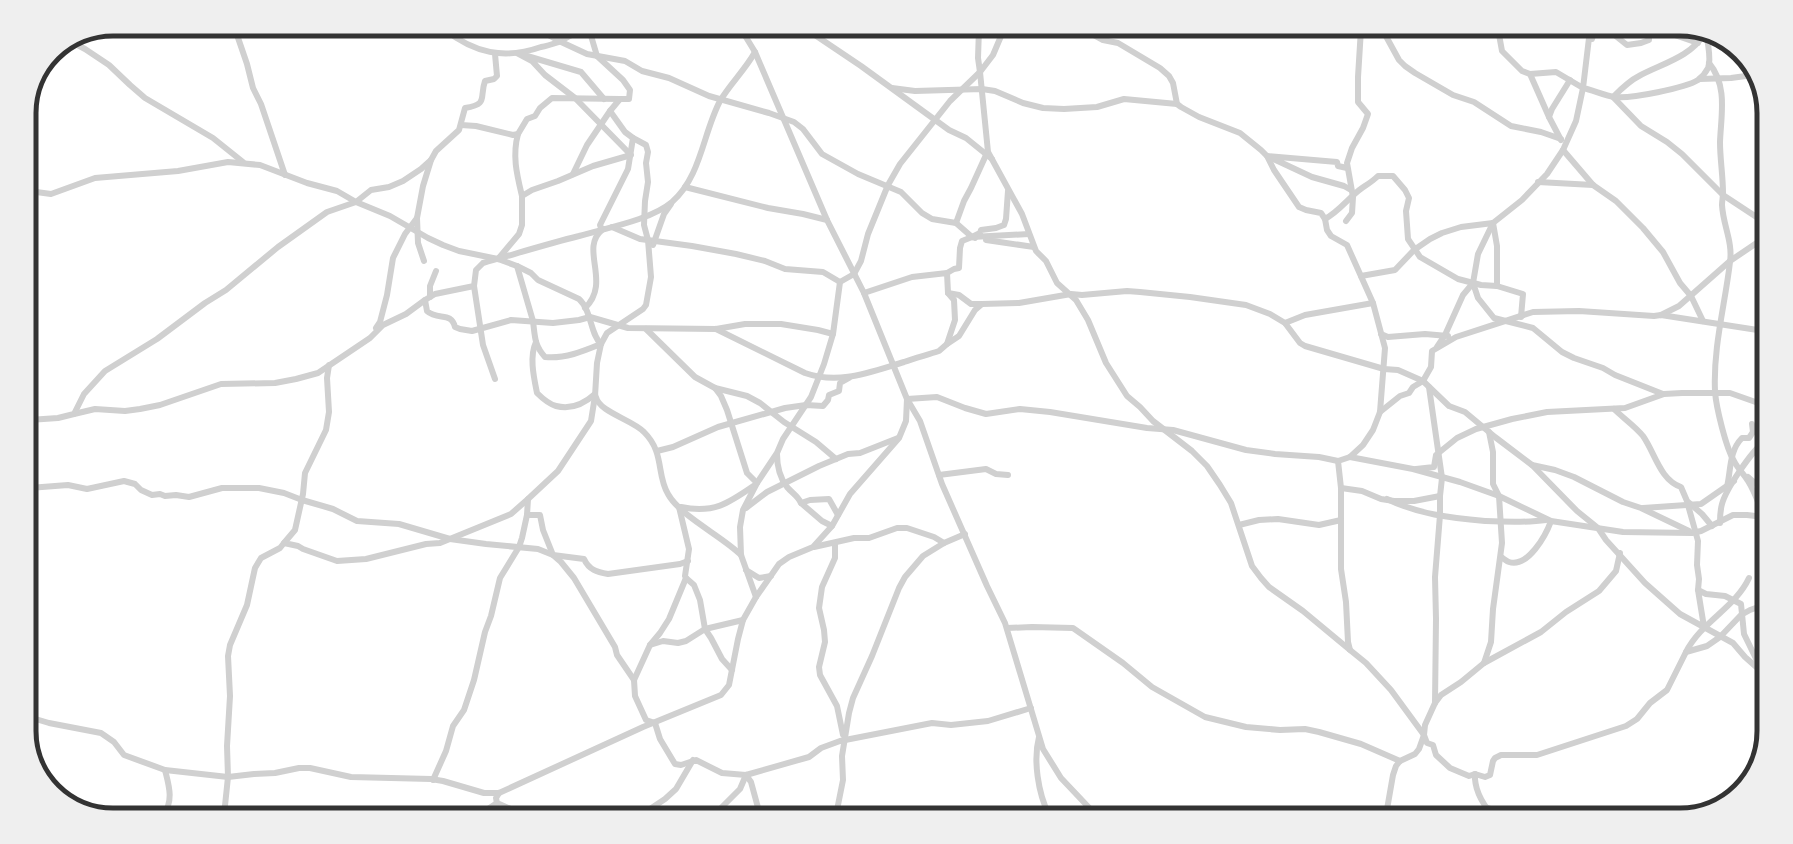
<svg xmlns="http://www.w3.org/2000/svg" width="1793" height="844" font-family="'DejaVu Sans',sans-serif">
  <rect width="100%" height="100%" fill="#fff"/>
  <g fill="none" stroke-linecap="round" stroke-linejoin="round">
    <!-- minor -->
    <g stroke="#d0d0d0" stroke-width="6">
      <polyline points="235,29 247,64 253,88 261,104 285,175"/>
      <path d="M444,29C474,53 504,60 541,47C547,46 553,44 559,42C568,37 576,32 586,29"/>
      <polyline points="541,29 543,32 559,41 587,54 625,61 642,71 669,78 709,96 769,113 794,122 803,129 822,154 858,174 901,192 922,213 932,219 956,223 972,237"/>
      <polyline points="589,29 597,56 623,80 630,90 629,99 620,99 610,111 625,132 633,138 628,169 600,225 601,228 604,229"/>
      <polyline points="741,29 755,52 827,220 864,293 907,399 920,421 942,484 987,586 1005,623 1043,749 1061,778 1096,815"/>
      <polyline points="806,29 861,66 949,130 966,138 992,159"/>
      <polyline points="979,29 978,58 980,72 988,152 1022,214 1036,251 1046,261 1057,283 1076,300 1088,320 1106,363 1127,396 1140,407 1153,421 1192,451 1207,466 1220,485 1231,503 1252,566 1261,578 1269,587 1303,611 1350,650"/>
      <polyline points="1382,29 1399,60 1405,66 1415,73 1453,95 1474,102 1511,126 1541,132 1561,139"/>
      <path d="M1585,29L1589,35V38L1583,88C1593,90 1605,96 1615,97C1631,99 1685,88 1698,80C1702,77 1706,72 1708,68C1712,59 1707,44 1707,34"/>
      <polyline points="1657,29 1698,43"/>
      <path d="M1704,34C1691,57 1661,64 1639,76C1629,81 1621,89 1613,97L1641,126L1667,142L1682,154L1723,195L1764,222"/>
      <polyline points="1592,39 1594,31 1607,29 1627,45 1641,43 1649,40 1649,29"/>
      <polyline points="72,42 85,49 109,65 130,85 145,98 213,138 243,162"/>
      <path d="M1709,63C1728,86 1721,115 1720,142C1720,159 1723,176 1723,193C1723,197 1722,201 1722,205C1723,225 1733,242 1730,262C1725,305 1713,347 1715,391C1716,407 1726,448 1734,461C1738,469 1744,474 1748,481C1755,492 1759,505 1764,517"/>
      <polyline points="1530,74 1549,117"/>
      <polyline points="1700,79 1731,78 1753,75"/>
      <polyline points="892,88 915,91 982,89 995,91 1023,103 1043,108 1064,109 1097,107 1124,99 1177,104"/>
      <polyline points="461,125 476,126 513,135 518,134 527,119 535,116 540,108 552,98 620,99"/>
      <path d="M518,134C512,156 517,175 522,196"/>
      <polyline points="1561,140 1549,117 1552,109 1570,80"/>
      <polyline points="1563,150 1593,185 1616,201 1643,228 1663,252 1680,283 1691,296 1703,321"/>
      <polyline points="1347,168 1338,166 1337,162 1267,156 1312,177 1344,186 1351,190"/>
      <polyline points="573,174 587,145 610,111"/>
      <polyline points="1538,182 1593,185"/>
      <polyline points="685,187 768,208 803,214 827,220"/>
      <path d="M29,191L51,194L95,178L178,171L228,162L260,165L307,183L337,191L356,202L390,216L428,238L443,245L459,251L498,259L517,266L531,273L538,280L579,299C592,311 590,334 601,344"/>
      <polyline points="1008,191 1006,219 1004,225 996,228 981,230 980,233 972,237 1029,234"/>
      <polyline points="417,218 418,243 424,261"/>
      <path d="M1325,219C1340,211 1349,197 1362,188C1368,184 1373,181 1378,176H1393L1405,190L1409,198L1406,211L1408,239L1420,257L1458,279L1481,285L1497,286L1523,294L1521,317"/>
      <polyline points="1346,221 1352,213 1353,197 1347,163 1352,148 1363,128 1368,114 1358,102 1358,77 1361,29"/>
      <polyline points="956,223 964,201 971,188 986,155"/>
      <polyline points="1493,223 1497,246 1497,286"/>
      <polyline points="612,227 640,239 692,246 736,254 765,261 785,269 823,272 840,282"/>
      <polyline points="986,240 1034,247"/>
      <polyline points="653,245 664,214 671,204"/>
      <polyline points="498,259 519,234 522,225 522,196 532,190 558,181 593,166 631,155 575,98 545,75 532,61 517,53 581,72 604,99"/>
      <path d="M517,266L533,321C535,336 534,345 545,357C565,359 584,351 601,344"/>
      <polyline points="947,273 954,269 959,268 960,248 962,241 972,237 975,238"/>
      <polyline points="1361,276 1395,270 1414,250 1430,239 1442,233 1461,227 1493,223"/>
      <polyline points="1473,283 1478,298 1494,318 1533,328 1562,352 1574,358 1603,368 1615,375 1663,394"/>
      <polyline points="474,286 483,345 495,379"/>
      <polyline points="948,293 959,295 971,304 982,304"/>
      <polyline points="430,297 430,286 436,271"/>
      <path d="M425,300L427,311C438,321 451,311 455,327L460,329L472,331L511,320L553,323L579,320L590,317L628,328L716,329L745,324H781L818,330L833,334"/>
      <path d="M585,308C612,282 579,249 602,230"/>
      <polyline points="1661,315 1679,306 1730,261 1764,238"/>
      <polyline points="1285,323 1305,315 1373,303"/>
      <path d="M376,328L380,322L387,295L393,258L405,234L417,218L423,186L431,160L436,151L459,130L465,108C489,104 479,98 485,81L494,79L497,76L495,54"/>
      <polyline points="646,329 695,377 715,388 747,396 760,403 784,422 816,442 836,459"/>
      <path d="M716,329L805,373C839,385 870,372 904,362C915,358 927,355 939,351L947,344L955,320L954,300L948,293L947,273L912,277L864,293"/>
      <polyline points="1381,334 1388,337 1425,334 1448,336"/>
      <path d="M536,342C529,357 534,378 537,393C542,398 549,404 556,406C571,410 585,403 595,394"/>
      <polyline points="947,344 959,336 975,310 982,304 1019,303 1071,294 1082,295 1127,291 1140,292 1190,297 1246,305 1270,314 1285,323 1300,343 1305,346 1384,369 1398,370 1423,381 1449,406 1465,412 1495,437 1532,465 1577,511 1598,528 1606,540 1645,583 1680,614 1733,643 1745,657 1763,673 1744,634 1741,604 1725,596 1706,594 1698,590"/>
      <polyline points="1437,347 1445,335 1463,295 1473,283 1478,254 1493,223 1522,200 1547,174 1563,150 1576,121 1583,88 1556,72 1530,74 1522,71 1502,51 1498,29"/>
      <polyline points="329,365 327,378 329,412 326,430 305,473 303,494 295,530 284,543 298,546 303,549 337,561 366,559 426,544 440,543 511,514 528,499"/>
      <polyline points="1429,387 1442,478 1440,496 1440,515 1435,577 1436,619 1435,703"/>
      <polyline points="715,388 721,396 727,410 747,473 757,483"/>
      <path d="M596,397C599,412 633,420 644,432C665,453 656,474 668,494C680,516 722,536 741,555"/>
      <path d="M1614,409C1623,418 1635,426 1643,436C1655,453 1660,480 1681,487L1687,501L1702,514L1712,526"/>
      <polyline points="1380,412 1400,396 1409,393 1413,387 1423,381 1431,367 1432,351 1456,337 1533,312 1579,311 1654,316 1661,315 1764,331"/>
      <path d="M74,414L95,409L125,411L140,409L160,405L221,384L275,383L296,379L318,373L370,338L383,325L406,314L425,300L435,294L474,286L476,270L483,263C515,254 547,244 579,236C606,228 651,220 672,202C701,177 703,133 720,101C730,84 745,70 755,52"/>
      <polyline points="29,420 58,418 74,414 84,394 105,371 157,339 205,303 226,290 278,247 327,212 356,202 371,190 389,187 403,181 421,169 431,160"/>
      <polyline points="657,451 673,447 718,427 785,408 806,405 823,406 828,400 829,395 839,391 840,383 849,378"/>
      <path d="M777,454C777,465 780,478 787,487C792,493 798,496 801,503L810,500L829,499L838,515"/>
      <polyline points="1350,457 1413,469 1460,482 1499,496 1551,521 1623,532 1692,533 1701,531 1733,515 1747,515 1764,517"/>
      <polyline points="1338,461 1341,488 1341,569 1346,602 1348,642 1350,650 1366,663 1391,690 1424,735 1427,743 1433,745 1436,755 1450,768 1469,776 1475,774 1485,777 1490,775 1493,761 1495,758 1501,755 1537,755 1626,726 1637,719 1650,703 1667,690 1686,652 1707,646 1720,637 1741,615 1750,610 1764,605"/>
      <polyline points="1532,465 1555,470 1574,477 1623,502 1641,508 1689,531"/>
      <polyline points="1416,469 1434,467 1436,455 1457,438 1476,429 1512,419 1547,412 1625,408 1664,394 1682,393 1730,393 1764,405"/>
      <polyline points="939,475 986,469 996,474 1008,475"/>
      <polyline points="1748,477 1764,491"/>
      <path d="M1727,487C1731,470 1729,451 1742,438H1749L1753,432L1752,424"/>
      <path d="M29,488L68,485L87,489L124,481L135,484L141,490L152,495L160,494L165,496L176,495L189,497L222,488H259L284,493L302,500L333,509L357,521L399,524L450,539L486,544L538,549L553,555L584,559C589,570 597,572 608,574L680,564L688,561"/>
      <polyline points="1341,488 1362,491 1381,499 1394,501 1414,501 1440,496"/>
      <path d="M1387,499C1418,514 1450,518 1485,521C1506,522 1526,523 1546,520"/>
      <polyline points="801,503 822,521 832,526"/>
      <polyline points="1688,505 1698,541 1697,565 1699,579 1698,590 1704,627"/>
      <polyline points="679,507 689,549 685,576 686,578 669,619 660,633 650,645 634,680 635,696 646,720 655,723 660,739 675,764 681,765 696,760 722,773 746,775 809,757 821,748 840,741 932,723 951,725 988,721 1031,708"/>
      <path d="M681,507C714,514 729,503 755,485"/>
      <polyline points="746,508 767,492 819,466 848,454 860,453 898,438"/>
      <polyline points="1643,508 1701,504 1734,481"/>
      <polyline points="527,515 540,515 543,530 553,555 561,562 574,578 615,647 617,655 634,680"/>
      <path d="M1720,523C1720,516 1720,511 1722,504C1726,489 1751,452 1764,442"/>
      <polyline points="1239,525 1259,520 1278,519 1319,525 1341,520"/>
      <polyline points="835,543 835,558 822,587 819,608 824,630 825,642 819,667 820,675 837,706 843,735"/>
      <polyline points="814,547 854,538 869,538 897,528 907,528 934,537 944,543"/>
      <path d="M1501,557C1503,558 1506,561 1509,562C1528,568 1546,535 1551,521"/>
      <polyline points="746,570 759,578 771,576"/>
      <polyline points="686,578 694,585 700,600 705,629 711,638 722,659 732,670"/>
      <polyline points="756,597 741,555 740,527 743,510 757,483 777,453 783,439 811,397 824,364 833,334 840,282 854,274 861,261 868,234 888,185 900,164 950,101 980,72 993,55 1004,29"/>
      <path d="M1764,625C1760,637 1764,658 1763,671C1763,688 1760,704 1764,721"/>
      <polyline points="1007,628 1032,627 1073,628 1123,663 1152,687 1205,717 1246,727 1280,730 1305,729 1319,732 1361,744 1400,761"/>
      <polyline points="650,645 663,641 678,643 686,641 705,629 743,620"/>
      <path d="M1686,652C1701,622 1735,608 1749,578"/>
      <polyline points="1484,663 1491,642 1493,609 1502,543 1499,496 1493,484 1493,452 1489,432"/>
      <polyline points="29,717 49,723 101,733 114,742 124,755 165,770 228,777 254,774 275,773 299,768 310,768 351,777 431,779 443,781 484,793 499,793 643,727 721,695 729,685 738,639 743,620 756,597 779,564 789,557 813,547 832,526 850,494 899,438 906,421 907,399 937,397 965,408 986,414 1020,409 1050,412 1147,428 1173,430 1246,450 1275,454 1319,457 1338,461 1350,457 1363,445 1373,430 1380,412 1385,348 1373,303 1347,245 1331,236 1327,230 1325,219 1321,213 1306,210 1299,207 1274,170 1267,156 1261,150 1240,133 1199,117 1181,107 1177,104 1173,83 1169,76 1160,68 1118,43 1103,40 1083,29"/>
      <path d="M1039,737C1033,760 1038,793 1049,815"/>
      <path d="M1475,774C1474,790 1482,803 1492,815"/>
      <polyline points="746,775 751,782 760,815"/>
      <polyline points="433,780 446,751 453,726 464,710 474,680 485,632 491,616 500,578 519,547 522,538 527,515 528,499 558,471 591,421 595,396 597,363 601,344 607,333 643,309 646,305 651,277 648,240 644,225 645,201 648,182 646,163 648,152 646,145 633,138"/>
      <polyline points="499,793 496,798 497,803 522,814 532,815"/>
      <polyline points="1487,808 1511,815"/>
      <path d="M163,815C174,801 169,786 165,770"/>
      <polyline points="224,815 228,777 227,746 230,696 228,656 230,645 247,605 255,568 261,558 280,548 284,543"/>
      <polyline points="479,815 497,803"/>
      <polyline points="646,815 647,811 665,799 676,789 693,760"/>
      <polyline points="714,815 740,789 746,775"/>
      <polyline points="836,815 843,780 842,756 849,713 853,698 872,656 899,588 905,577 923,556 944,543 965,534"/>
      <polyline points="1386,815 1393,775 1396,766 1400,761 1415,754 1419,749 1424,735 1425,725 1435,703 1441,695 1461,682 1484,663 1541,632 1566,612 1599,591 1616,571 1620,553"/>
    </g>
  </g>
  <!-- crop -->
  <path d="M0 0H1793V844H0ZM113 36H1680A77 77 0 0 1 1757 113V731A77 77 0 0 1 1680 808H113A77 77 0 0 1 36 731V113A77 77 0 0 1 113 36Z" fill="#efefef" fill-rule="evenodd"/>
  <path fill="none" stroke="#333" stroke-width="5" d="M113 36H1680A77 77 0 0 1 1757 113V731A77 77 0 0 1 1680 808H113A77 77 0 0 1 36 731V113A77 77 0 0 1 113 36Z"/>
</svg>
